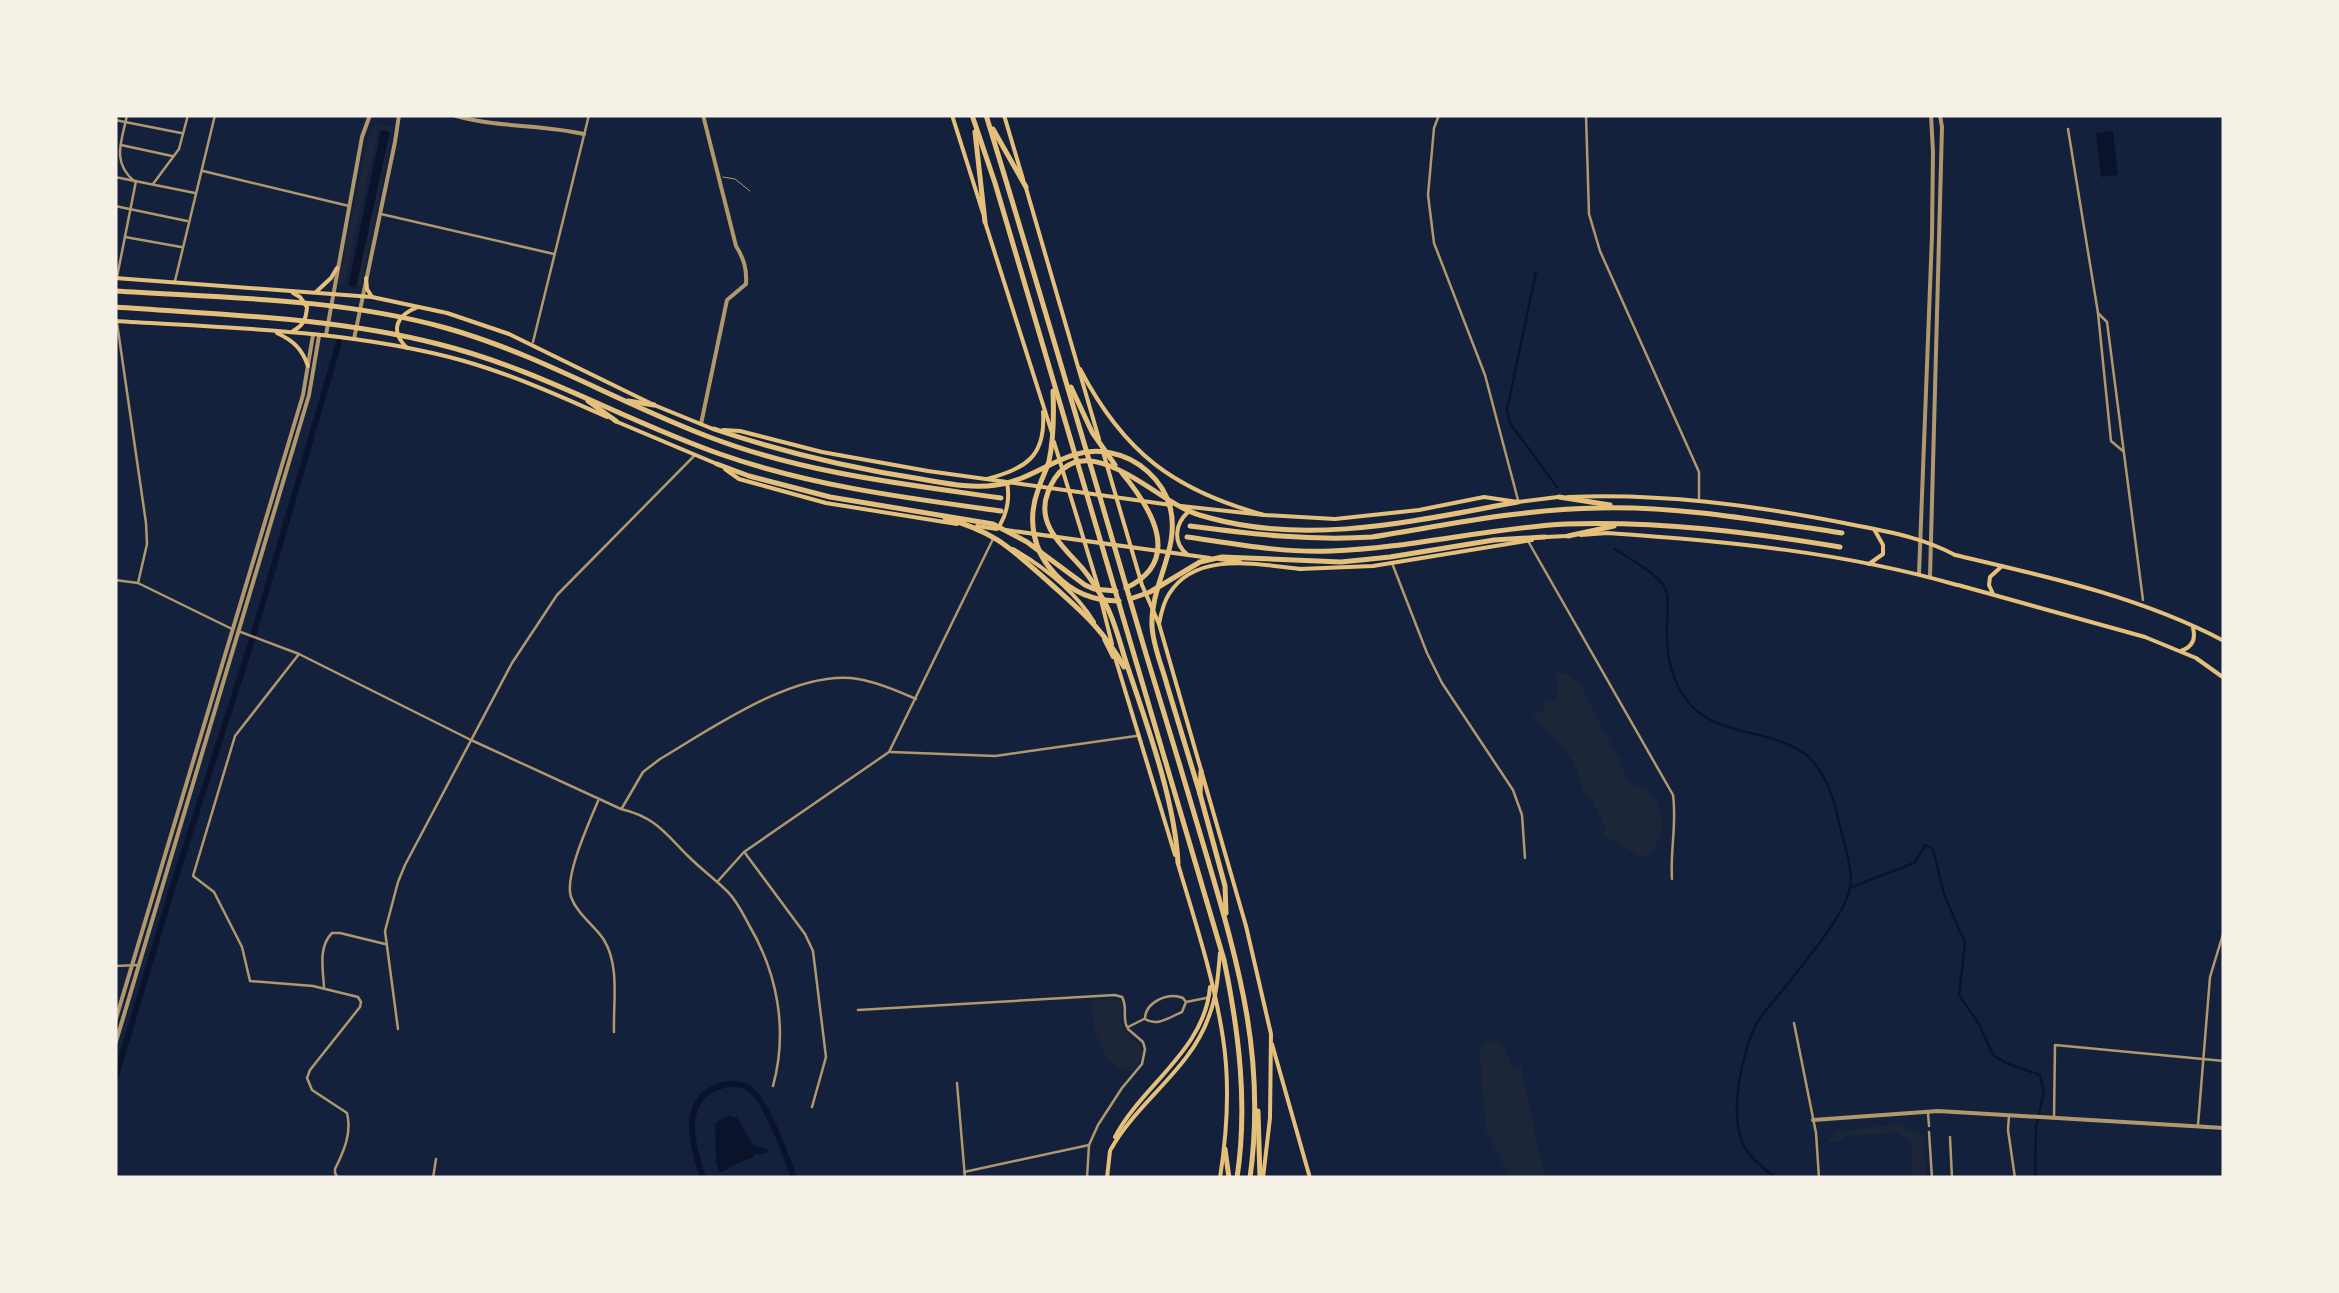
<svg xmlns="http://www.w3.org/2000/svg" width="2339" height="1293" font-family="'PT Sans Narrow',sans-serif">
  <rect width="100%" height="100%" fill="#14213d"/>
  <!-- green -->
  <g fill="#1d2539">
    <polygon points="375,124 377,125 376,139 344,286 337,285 368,139"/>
    <polygon points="381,125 393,127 392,132 361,288 356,287 390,132 381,130"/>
    <path d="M1557,673L1567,674L1580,684L1600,725L1622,762L1620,764C1624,772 1627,780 1634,785C1637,787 1646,789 1649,792C1668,808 1663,837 1651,855L1641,857L1603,835L1606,828L1592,800L1584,792L1574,763L1548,730L1531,714L1544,712L1542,700L1557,701Z"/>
    <path d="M1094,1000H1120C1125,1009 1120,1013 1122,1023C1127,1045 1157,1041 1133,1071C1101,1070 1093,1029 1091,1004Z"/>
    <polygon points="1492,1040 1502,1044 1514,1069 1521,1066 1539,1151 1547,1178 1510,1178 1486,1130 1479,1048"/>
    <polygon points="1897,1124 1923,1136 1926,1178 1913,1178 1911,1143 1898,1133 1845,1136 1838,1142 1827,1142 1836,1132"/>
  </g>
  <!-- water -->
  <g fill="#0b132b">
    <polygon points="381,130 390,132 356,287 348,286"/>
    <polygon points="2113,131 2118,175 2101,177 2096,133"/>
    <path d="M729,1116L737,1118L754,1146L767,1149L769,1151L765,1154H755L752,1158C739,1161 731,1168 719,1173L716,1161L715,1124L719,1120Z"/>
  </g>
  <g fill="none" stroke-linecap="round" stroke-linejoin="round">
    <!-- stream -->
    <g stroke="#0b132b" stroke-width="2.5">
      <polyline points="1536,272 1507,410 1510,423 1557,487"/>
      <path d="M1615,549C1628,558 1656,573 1664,586C1670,597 1667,613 1667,624C1666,653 1670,680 1689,703C1716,735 1764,729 1799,750C1821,763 1831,789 1837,814C1841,833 1854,869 1850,888C1845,919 1780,992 1759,1019C1742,1049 1726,1120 1747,1151C1754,1161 1766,1170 1776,1178"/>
      <polyline points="1852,887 1914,863 1926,845 1933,849 1944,894 1965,943 1959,995 1979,1024 1993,1055 2006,1063 2040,1075 2044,1092 2036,1127 2035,1178"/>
    </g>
    <!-- canal -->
    <g stroke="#0b132b" stroke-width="6">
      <polyline points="115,1079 172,889 252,640 339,342"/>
      <path d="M703,1178C692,1145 678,1096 724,1085C732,1084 740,1083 747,1087C766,1097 787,1158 794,1178"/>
    </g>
    <!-- service -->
    <polyline stroke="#b1986c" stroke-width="1" points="723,177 735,179 750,191"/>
    <!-- minor -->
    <g stroke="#b1986c" stroke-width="2.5">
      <path d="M127,115C122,141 111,161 134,181"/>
      <polyline points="1439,115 1434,128 1428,195 1434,243 1485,375 1518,500"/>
      <polyline points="1586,115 1589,214 1600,251 1699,472 1699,498"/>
      <polyline points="115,120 181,133"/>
      <polyline points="2068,129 2098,313 2111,441 2123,451"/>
      <polyline points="121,145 172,156"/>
      <polyline points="203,171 349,206"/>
      <polyline points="115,177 195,193"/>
      <polyline points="153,184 179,149 188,115"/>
      <polyline points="115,206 187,221"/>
      <polyline points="381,214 554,254"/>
      <polyline points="125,237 181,247"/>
      <polyline points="117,277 136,181"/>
      <polyline points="175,281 215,115"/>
      <polyline points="2098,313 2107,322 2143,600"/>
      <polyline points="117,323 146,523 147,544 138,583"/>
      <polyline points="533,342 589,115"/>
      <path d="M1528,541L1673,795C1677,824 1670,851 1672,879"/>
      <polyline points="1392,563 1427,653 1442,683 1513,790 1522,815 1525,858"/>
      <polyline points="115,580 138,583 232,629"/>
      <path d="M238,631L299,654L471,740L621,809C655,817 665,833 688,856C701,869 716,880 728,892C737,901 743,914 749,925C778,974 788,1031 773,1086"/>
      <path d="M299,654L235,736L193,876L214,892L242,947L250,981L313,986L358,997L361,1002L360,1007L310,1070L307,1078L312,1090L347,1113C352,1133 344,1151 335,1169V1173L338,1178"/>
      <polyline points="891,752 995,756 1136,736"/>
      <path d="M598,801C590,821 564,876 571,897C577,914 595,926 604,940C620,966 613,1004 614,1032"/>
      <path d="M622,808L643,772L660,759C711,729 797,668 858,679C877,682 898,691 916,699"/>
      <polyline points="745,853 805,934 813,951 826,1057 812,1107"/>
      <polyline points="718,881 744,852 889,752 993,539"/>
      <polyline points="115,966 138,965"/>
      <path d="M324,987C323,969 318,947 332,933H340L385,944"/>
      <path d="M1186,1002L1182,1012C1170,1017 1157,1027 1145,1019C1145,1002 1168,992 1183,998L1186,1002L1206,998"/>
      <path d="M858,1010L1115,995L1122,997C1128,1007 1122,1017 1127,1027"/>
      <polyline points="1794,1023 1816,1133 1819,1178"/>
      <polyline points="1128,1027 1144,1019"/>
      <polyline points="398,1029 385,931 398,882 405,865 512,663 557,595 694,456"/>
      <polyline points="957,1083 965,1178"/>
      <polyline points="1928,1113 1929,1126"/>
      <polyline points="2009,1116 2008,1130 2015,1178"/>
      <polyline points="2054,1117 2055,1045 2224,1061"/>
      <polyline points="2198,1125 2210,977 2224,931"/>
      <polyline points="1929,1132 1932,1178"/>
      <polyline points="1950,1137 1952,1178"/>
      <polyline points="964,1172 1089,1145"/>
      <polyline points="433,1178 436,1159"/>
      <polyline points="1087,1178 1089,1145 1098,1125 1122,1088 1142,1064 1145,1049 1143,1042 1128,1029"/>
    </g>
    <!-- tertiary -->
    <g stroke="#b1986c" stroke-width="4">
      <path d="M453,115C496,128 541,124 584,134"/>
      <polyline points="326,335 362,137 370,115"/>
      <polyline points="354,339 395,142 399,115"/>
      <path d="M701,424L727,300L746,284C747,269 744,259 736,246L703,115"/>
      <polyline points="1919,574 1932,235 1933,152 1931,115"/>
      <polyline points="1930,577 1942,127 1940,115"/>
      <polyline points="115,1022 303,395 313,335"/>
      <polyline points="115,1045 309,395 319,336"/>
      <polyline points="1813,1120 1938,1111 2224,1128"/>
    </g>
    <!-- secondary -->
    <g stroke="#e5c07b" stroke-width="4">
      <polyline points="115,278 372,297 447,313 509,334 654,405 713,429"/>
      <polyline points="366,278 367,289 372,297"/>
      <polyline points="316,292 331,278 337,268"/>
      <path d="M293,293L300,297L307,307C306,319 304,325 293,331"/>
      <path d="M115,321C231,328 351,330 464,361C513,375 560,396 607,417"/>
      <path d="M277,333C294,341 302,349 308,366"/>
      <path d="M407,348C389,330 397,315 418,307"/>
      <polyline points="615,421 717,464"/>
      <polyline points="723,430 740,431 822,452 928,471 1171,505"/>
      <polyline points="725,469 739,479 826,503 957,524"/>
      <path d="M1568,497C1661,493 1752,505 1844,523C1883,531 1920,536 1955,555"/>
      <polyline points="1181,506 1264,515 1335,519 1419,510 1484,497 1518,502 1558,497"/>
      <path d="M1000,525C1008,511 1010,498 1007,482"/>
      <polyline points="977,526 997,529"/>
      <polyline points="1006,530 1210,558"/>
      <path d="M1581,535L1607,533C1725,541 1843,552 1957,585"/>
      <polyline points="1546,537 1567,536"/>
      <path d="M1188,555C1172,543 1175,524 1188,512"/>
      <polyline points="1219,559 1240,562"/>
      <polyline points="1869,564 1883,554 1883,545 1874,529"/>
      <polyline points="1299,569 1373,566 1532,540"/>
    </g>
    <!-- primary -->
    <g stroke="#e5c07b" stroke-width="4">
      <polyline points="952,115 983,213"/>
      <polyline points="1004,115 1023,179"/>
      <polyline points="1026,188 1099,439"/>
      <polyline points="985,222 1052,433"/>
      <path d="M1080,369C1124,453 1174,490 1264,515"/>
      <polyline points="1054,442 1098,586"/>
      <polyline points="1103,452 1142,585 1159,624 1246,926 1271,1034 1270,1118 1263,1178"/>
      <path d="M987,479C1026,468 1046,457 1043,412"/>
      <path d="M1013,549C1044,567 1075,591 1094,622"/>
      <path d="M1955,555C2045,576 2141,597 2224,641"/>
      <polyline points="1958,585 2145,637 2196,658 2224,678"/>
      <polyline points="1993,594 1989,585 1990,577 2002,566"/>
      <polyline points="1101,600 1112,644"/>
      <path d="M1159,624C1161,614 1163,603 1169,594C1196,550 1259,565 1302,569"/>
      <polyline points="1104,639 1113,657"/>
      <path d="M2181,651C2192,647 2196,639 2193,628"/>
      <polyline points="1114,654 1175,855"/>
      <path d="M1178,864C1195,921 1214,979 1223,1038C1230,1083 1227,1133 1220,1178"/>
      <polyline points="1272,1044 1310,1178"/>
      <path d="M1115,1137C1142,1085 1205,1050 1210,987"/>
      <path d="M1111,1149C1138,1101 1191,1069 1209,1016C1217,995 1218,975 1220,953"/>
      <polyline points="1107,1178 1110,1151"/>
    </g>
    <!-- trunk -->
    <g stroke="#e5c07b" stroke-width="5">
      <path d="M972,115L995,183L1224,960C1239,1032 1248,1105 1237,1178"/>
      <path d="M986,115C1041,294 1093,474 1146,654C1167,722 1187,789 1207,857C1240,969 1266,1060 1250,1178"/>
      <polyline points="993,129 1026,187"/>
      <polyline points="975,132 985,222"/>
      <path d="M115,291C225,298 339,298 446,328C539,354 621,404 712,438C804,473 903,484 1001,498"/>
      <path d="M115,307C223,315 332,317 438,344C539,369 623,420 720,454C811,486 906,498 1001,511"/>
      <polyline points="1071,387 1092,432 1115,465"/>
      <path d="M1053,391C1054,415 1054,438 1049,461C1046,471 1041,480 1038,490C1027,520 1033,552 1056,575C1073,593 1094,601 1119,601"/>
      <polyline points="588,401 616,421"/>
      <polyline points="628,401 654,405"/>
      <path d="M714,429C782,452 850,468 921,479C945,483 972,489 996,485C1038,480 1067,443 1111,453C1138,458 1163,480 1170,507C1181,548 1150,585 1152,626C1153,646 1162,666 1167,685C1178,721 1189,758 1200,794"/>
      <polyline points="717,464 749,476 830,497 993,524 1027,542 1085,585 1094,589 1116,591"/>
      <path d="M1122,473C1151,508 1184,560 1126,588"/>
      <polyline points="1559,497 1610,505"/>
      <path d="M945,518C998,533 1011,549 1051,584C1081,611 1104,630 1124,667"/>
      <path d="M1190,526C1251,534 1310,541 1372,537C1447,525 1522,509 1599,508C1681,506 1761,521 1842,533"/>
      <polyline points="1568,536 1614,526"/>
      <path d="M1187,537C1235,544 1283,553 1331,551C1411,548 1488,528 1566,524C1659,521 1749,532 1840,547"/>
      <polyline points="1130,599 1150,592 1200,562 1222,557 1341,562 1390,557 1494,540 1545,537"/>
      <polyline points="1201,771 1200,794 1225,886 1226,913"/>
      <path d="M1178,863C1175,801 1147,725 1127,665C1120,644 1115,620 1104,601C1098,590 1091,579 1083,569C1064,547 1035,525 1048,492C1075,422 1145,489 1181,507C1190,512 1201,516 1210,518C1312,546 1417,520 1518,502"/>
      <polyline points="1258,1111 1260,1178"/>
      <polyline points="1225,1149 1229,1178"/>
    </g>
  </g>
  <!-- border -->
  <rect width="2339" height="1293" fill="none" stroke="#f6f1e7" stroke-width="235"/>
</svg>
